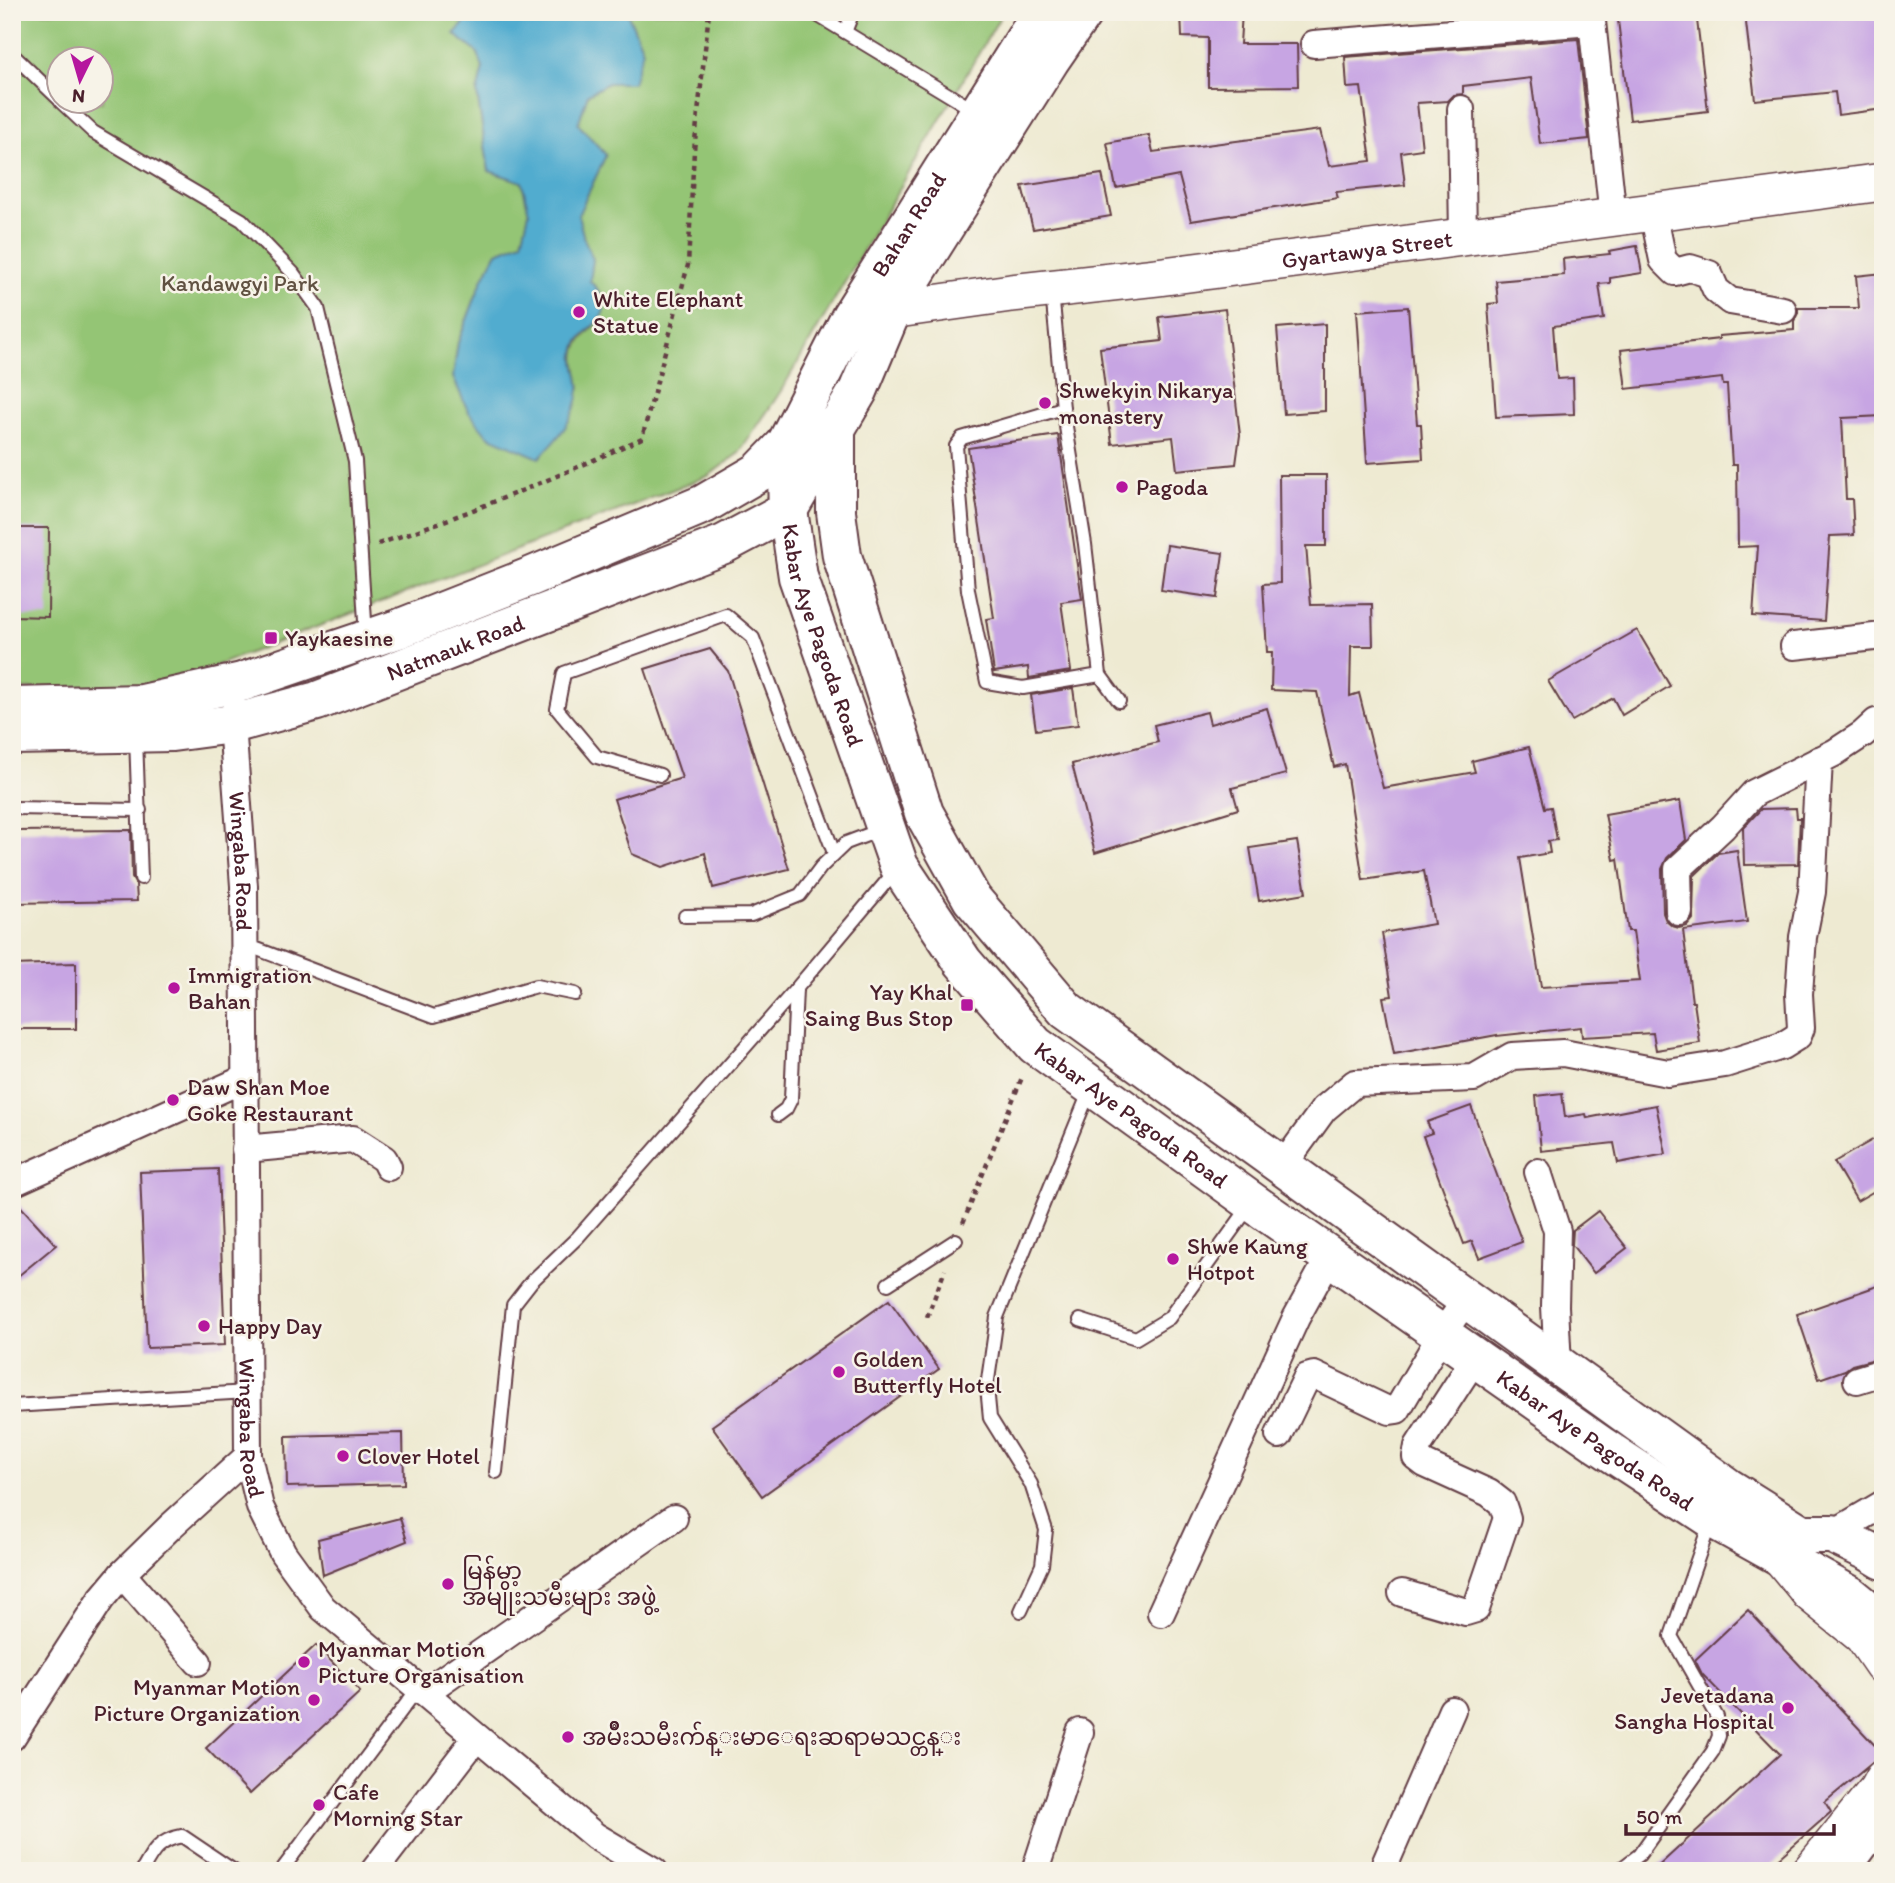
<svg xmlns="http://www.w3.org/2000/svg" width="1895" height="1883" font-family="Itim,'Noto Sans Myanmar',sans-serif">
  <rect width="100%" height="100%" fill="#f7f3e8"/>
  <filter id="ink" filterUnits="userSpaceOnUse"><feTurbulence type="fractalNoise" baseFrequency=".0143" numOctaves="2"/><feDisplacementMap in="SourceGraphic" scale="14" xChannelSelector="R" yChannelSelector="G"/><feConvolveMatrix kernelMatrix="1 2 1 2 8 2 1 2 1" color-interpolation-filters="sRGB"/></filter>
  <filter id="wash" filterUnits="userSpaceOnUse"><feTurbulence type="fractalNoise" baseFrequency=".00686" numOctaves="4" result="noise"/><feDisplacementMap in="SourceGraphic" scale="28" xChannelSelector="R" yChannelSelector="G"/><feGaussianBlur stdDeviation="1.57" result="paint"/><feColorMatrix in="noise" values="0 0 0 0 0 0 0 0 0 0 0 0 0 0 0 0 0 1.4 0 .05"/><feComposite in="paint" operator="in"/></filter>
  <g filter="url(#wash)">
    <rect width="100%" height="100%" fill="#eeead2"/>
    <!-- green -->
    <path fill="#94c575" stroke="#6f7250" stroke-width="2" fill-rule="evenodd" d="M12,12H475L455,34L478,53L483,68L477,93L489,171L522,182L529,213L522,242L497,252L483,278L458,342L453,377L580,389C575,355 568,350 596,325L600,292L590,281L593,259L584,239L578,215L606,155L578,124L588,94L608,83L643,50L627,12H1003L781,391L739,453L708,476L153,690L12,689ZM60,60H102V102H60Z"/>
    <!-- water -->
    <path fill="#51accf" stroke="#4e667d" stroke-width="2" d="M475,12H627L643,50L633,83H608L588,94L578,124L606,155L578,215L584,239L593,259L590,281C628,322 578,323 575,353C573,365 581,378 579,390C576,419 558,438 539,458L488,436L468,411L453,377L458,343L483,278L497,252L522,242L529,213L522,182L489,171L477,93L483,68L478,53L454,34Z"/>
    <g id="blocks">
      <!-- building -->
      <g fill="#c7a5e3">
        <polygon points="1181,12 1242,12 1240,44 1297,44 1298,86 1208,87 1208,38 1182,37"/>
        <polygon points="1617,12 1696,12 1708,111 1630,120"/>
        <polygon points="1760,12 1883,12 1883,109 1838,115 1835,92 1755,100 1745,14"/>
        <polygon points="1578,39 1589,139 1540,144 1531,78 1463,86 1463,94 1454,95 1448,101 1417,103 1422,149 1401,152 1405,185 1336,192 1338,198 1191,221 1179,176 1116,188 1107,143 1149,135 1153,152 1320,130 1329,166 1371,161 1361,87 1347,88 1345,57"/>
        <polygon points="1102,174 1111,216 1033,229 1022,186"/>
        <polygon points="1637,246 1642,273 1610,278 1610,283 1599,284 1604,319 1553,326 1557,379 1573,378 1574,414 1496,417 1488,304 1498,303 1496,281 1564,275 1563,259 1610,254 1609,251"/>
        <polygon points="1883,273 1883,416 1842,418 1846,499 1852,499 1854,535 1830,536 1824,621 1753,616 1758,546 1738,547 1737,465 1732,465 1727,385 1723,385 1722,378 1626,389 1621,350 1719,339 1719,336 1794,330 1794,321 1798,313 1798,308 1859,308 1856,276"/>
        <polygon points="1408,307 1417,424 1421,424 1423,459 1367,463 1357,311"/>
        <polygon points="1225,309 1240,435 1236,464 1177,470 1173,437 1112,444 1100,348 1162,341 1159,317"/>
        <polygon points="1325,324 1325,411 1284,414 1277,328"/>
        <polygon points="1058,435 1082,599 1061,602 1071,671 1029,678 1028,667 994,672 986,619 994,618 968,448"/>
        <polygon points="1279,475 1326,475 1326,546 1306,546 1311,605 1372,604 1373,646 1351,646 1350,696 1359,693 1383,788 1475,772 1472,761 1529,747 1545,808 1551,807 1557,840 1548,841 1550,853 1520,858 1541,987 1640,981 1633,931 1628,931 1618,859 1614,860 1605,814 1680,801 1686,840 1667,858 1662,869 1663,913 1666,921 1672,926 1679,928 1687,926 1693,919 1694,876 1718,853 1737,850 1747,922 1683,930 1692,1002 1694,1002 1700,1043 1656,1050 1653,1033 1582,1037 1581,1027 1497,1036 1497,1035 1394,1054 1383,997 1392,996 1382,933 1434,924 1424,871 1363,880 1345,764 1334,767 1317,692 1271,690 1272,652 1267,652 1263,584 1280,583"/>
        <polygon points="12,528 49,528 48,617 12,616"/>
        <polygon points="1167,545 1223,553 1217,598 1161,590"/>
        <polygon points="1637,630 1670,686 1622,715 1613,698 1572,721 1548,681"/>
        <polygon points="710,649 728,671 789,869 713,888 705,853 663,867 632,854 614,799 682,778 645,669"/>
        <polygon points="1073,688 1078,725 1036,730 1031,695"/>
        <polygon points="1267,708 1286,774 1232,788 1238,809 1095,853 1072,764 1158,742 1154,725 1207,712 1210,724"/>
        <polygon points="1796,808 1797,818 1800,818 1798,864 1744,865 1743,828 1761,809"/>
        <polygon points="131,830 132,878 136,885 137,901 12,903 12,831"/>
        <polygon points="1297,841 1306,893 1259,901 1250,848"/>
        <polygon points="76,963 76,1029 12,1029 12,965"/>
        <polygon points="1562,1093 1565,1117 1586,1114 1587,1118 1656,1105 1666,1154 1618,1163 1614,1143 1541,1151 1536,1096"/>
        <polygon points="1471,1106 1522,1242 1479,1258 1472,1241 1464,1244 1423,1136 1432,1133 1427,1122"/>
        <polygon points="1883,1134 1883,1186 1857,1201 1834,1162"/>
        <polygon points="218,1169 225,1345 147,1348 140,1172"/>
        <polygon points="12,1197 56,1245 12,1281"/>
        <polygon points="1598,1211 1627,1248 1594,1273 1572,1245 1573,1230"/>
        <polygon points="1883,1284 1883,1357 1852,1365 1845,1370 1819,1379 1797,1314"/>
        <polygon points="889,1300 939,1369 762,1496 712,1426"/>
        <polygon points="403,1433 404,1484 287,1487 286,1436"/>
        <polygon points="400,1518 407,1541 323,1575 318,1539"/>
        <polygon points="1748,1610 1883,1754 1825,1802 1831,1812 1764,1871 1653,1871 1780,1754 1702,1674 1695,1660"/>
        <polygon points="316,1645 360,1692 250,1794 206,1748"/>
      </g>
    </g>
  </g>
  <g filter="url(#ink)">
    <use href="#blocks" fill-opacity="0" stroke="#633d44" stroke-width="2"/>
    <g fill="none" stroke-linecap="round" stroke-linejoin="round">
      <!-- lane casing -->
      <g stroke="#633d44" stroke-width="16">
        <g id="lane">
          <polyline points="812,12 977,112"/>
          <polyline points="845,32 853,12"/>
          <polyline points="12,54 60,100"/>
          <polyline points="61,102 93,132 242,220 293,273 318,308 355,461 366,637"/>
          <polyline points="1052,292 1063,408 1085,544 1100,675 1119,701"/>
          <polyline points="1063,408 962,438 956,446 968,590 987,682 1023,688 1100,675"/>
          <polyline points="136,737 141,878"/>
          <polyline points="660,775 597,757 557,709 564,673 726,615 753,638 834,853"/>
          <polyline points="12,808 140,810"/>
          <polyline points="685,916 751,915 800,895 821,867 846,843 883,829"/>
          <polyline points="244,944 434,1016 536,986 575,994"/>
          <polyline points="778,1115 786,1109 791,1099 796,989"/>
          <polyline points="888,1284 956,1240"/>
          <polyline points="1080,1320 1136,1338 1169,1318 1251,1204"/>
          <polyline points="12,1406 248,1392"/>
          <polyline points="496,1472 513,1305 531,1282 578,1237 796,989 897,869"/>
          <polyline points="1021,1611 1042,1565 1046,1530 1031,1484 990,1418 987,1387 997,1317 1090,1090"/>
          <path d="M142,1871C153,1851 159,1840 182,1836L234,1871"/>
          <polyline points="281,1871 419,1687"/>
          <polyline points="1618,1871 1639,1855 1713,1751 1719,1736 1717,1717 1671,1636 1710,1523"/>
        </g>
      </g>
      <!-- street casing -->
      <g stroke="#633d44" stroke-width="30">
        <g id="street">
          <polyline points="1591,12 1613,217"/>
          <polyline points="1314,44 1592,22"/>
          <polyline points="1461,109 1463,237"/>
          <polyline points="1653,212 1663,260 1675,272 1690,268 1709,274 1716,290 1730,301 1783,310"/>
          <polyline points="1794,646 1883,636"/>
          <path id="s1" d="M235,710L232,724L244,886L248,1456L260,1507L283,1553L323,1608L595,1836L654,1871"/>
          <polyline points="1679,912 1678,869 1723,827 1754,793 1834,753 1863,734 1876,722 1883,724"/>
          <polyline points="245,1149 353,1139 384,1159 388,1167"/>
          <polyline points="1282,1167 1324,1109 1355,1083 1474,1078 1512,1056 1563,1053 1668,1073 1725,1064 1782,1046 1798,1036 1801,1028 1799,994 1803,937 1812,892 1819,760"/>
          <polyline points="1538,1172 1557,1231 1555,1306 1558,1366"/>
          <polyline points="15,1182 244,1079"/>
          <polyline points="1857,1380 1883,1372"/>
          <polyline points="1279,1435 1307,1377 1314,1375 1390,1411 1397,1410 1441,1335 1467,1299"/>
          <polyline points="1832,1534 1883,1504"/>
          <polyline points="122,1574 198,1662"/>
          <polyline points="1402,1593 1466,1612 1476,1609 1507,1518 1502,1503 1489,1493 1425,1464 1416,1457 1418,1446 1475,1358"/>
          <polyline points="1161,1613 1296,1318 1330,1256"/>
          <polyline points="424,1693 674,1518"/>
          <polyline points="12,1737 101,1599 122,1574 172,1525 248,1456"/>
          <polyline points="374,1871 476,1738"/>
          <polyline points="1035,1871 1080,1732"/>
          <polyline points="1382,1871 1452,1710"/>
        </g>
      </g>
      <!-- secondary casing -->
      <g stroke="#633d44" stroke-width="40">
        <g id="secondary">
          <path id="s2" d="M869,313L1011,293L1157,277L1883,182"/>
          <polyline points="1783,1560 1810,1593 1863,1636 1883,1665"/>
          <polyline points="1811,1871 1877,1790 1883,1779"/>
        </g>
      </g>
      <!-- primary casing -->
      <g stroke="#633d44" stroke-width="42">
        <g id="primary">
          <polyline points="836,425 836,512 842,556 924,813 972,899 1066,1010 1727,1487 1802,1534 1832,1534 1868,1551 1883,1560"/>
          <path id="s3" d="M786,444L788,510L798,577L899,866L963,962L1035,1045L1252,1202L1600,1445L1711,1518L1850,1595L1883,1622"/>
          <path id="s4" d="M12,707L142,704L242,682L398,629L530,577L704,504L759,472L786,444L851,316L1042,12"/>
          <path id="s5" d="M12,735L172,732L232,724L317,701L724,544L788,510L858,391L892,310L1050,60L1083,12"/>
          <polyline points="1839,1871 1883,1811"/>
        </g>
      </g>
      <!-- path -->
      <g stroke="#633d44" stroke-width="4.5" stroke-dasharray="5 5" stroke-linecap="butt">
        <path d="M378,544C468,514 556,478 642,438L688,265L694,150L709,12"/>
        <polyline points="963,1223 1023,1075"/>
        <polyline points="927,1317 945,1270"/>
      </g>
      <!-- lane -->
      <use href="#lane" stroke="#fff" stroke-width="12"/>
      <!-- street -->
      <use href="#street" stroke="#fff" stroke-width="26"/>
      <!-- secondary -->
      <use href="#secondary" stroke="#fff" stroke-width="37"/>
      <!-- primary -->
      <use href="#primary" stroke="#fff" stroke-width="38"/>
    </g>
  </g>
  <!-- markers -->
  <g fill="#b5179e" stroke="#f7f3e8" stroke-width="2.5">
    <circle cx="579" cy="312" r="7"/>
    <circle cx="1045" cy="403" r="7"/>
    <circle cx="1122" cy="487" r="7"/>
    <rect x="264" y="631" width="14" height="14" rx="3.5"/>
    <circle cx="174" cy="988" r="7"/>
    <rect x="960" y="998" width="14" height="14" rx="3.5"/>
    <circle cx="173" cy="1100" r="7"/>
    <circle cx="1173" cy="1259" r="7"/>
    <circle cx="204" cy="1326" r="7"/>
    <circle cx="839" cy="1372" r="7"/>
    <circle cx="343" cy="1456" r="7"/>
    <circle cx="448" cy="1584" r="7"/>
    <circle cx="304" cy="1662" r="7"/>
    <circle cx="314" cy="1700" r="7"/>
    <circle cx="1788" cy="1708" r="7"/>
    <circle cx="568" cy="1737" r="7"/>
    <circle cx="319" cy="1805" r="7"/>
  </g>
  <g text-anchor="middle" stroke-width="5" stroke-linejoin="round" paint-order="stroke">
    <!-- street labels -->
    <g font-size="23" fill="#4a1f2b" stroke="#f7f3e8">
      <text dy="8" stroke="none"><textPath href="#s4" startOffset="1082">Bahan Road</textPath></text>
      <text dy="8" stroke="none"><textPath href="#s2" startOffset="502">Gyartawya Street</textPath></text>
      <text dy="8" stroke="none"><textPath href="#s3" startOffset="196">Kabar Aye Pagoda Road</textPath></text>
      <text dy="8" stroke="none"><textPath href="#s5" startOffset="457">Natmauk Road</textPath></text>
      <text dy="8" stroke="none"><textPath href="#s1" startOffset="152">Wingaba Road</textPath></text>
      <text dy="8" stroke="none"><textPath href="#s3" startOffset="784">Kabar Aye Pagoda Road</textPath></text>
      <text dy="8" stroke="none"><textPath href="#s1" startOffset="719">Wingaba Road</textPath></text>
      <text dy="8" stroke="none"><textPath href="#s3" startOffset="1351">Kabar Aye Pagoda Road</textPath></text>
    </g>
    <!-- park labels -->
    <g font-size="23" fill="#605141" stroke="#f7f3e8">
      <text x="240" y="291">Kandawgyi Park</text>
    </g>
    <!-- poi labels -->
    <g font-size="23" fill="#4a1f2b" stroke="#f7f3e8" text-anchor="start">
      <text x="593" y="307">White Elephant<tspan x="593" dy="26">Statue</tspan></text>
      <text x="1059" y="398">Shwekyin Nikarya<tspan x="1059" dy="26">monastery</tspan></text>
      <text x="1136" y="495">Pagoda</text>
      <text x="285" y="646">Yaykaesine</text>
      <text x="188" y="983">Immigration<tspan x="188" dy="26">Bahan</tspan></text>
      <text x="953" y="1000" text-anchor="end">Yay Khal<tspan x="953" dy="26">Saing Bus Stop</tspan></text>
      <text x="187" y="1095">Daw Shan Moe<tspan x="187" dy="26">Goke Restaurant</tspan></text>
      <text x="1187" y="1254">Shwe Kaung<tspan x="1187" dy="26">Hotpot</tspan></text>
      <text x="218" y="1334">Happy Day</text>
      <text x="853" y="1367">Golden<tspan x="853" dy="26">Butterfly Hotel</tspan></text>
      <text x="357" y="1464">Clover Hotel</text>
      <text x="462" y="1579">မြန်မာ့<tspan x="462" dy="26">အမျိုးသမီးများ အဖွဲ့</tspan></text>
      <text x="318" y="1657">Myanmar Motion<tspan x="318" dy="26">Picture Organisation</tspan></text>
      <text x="300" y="1695" text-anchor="end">Myanmar Motion<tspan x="300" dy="26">Picture Organization</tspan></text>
      <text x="1774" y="1703" text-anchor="end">Jevetadana<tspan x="1774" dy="26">Sangha Hospital</tspan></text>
      <text x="582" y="1745">အမ်ိဳးသမီးက်န္းမာေရးဆရာမသင္တန္း</text>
      <text x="333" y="1800">Cafe<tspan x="333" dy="26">Morning Star</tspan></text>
    </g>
  </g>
  <!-- margin -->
  <rect width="1895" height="1883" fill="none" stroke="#f7f3e8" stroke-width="42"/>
  <!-- north arrow -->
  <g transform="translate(80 80) rotate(185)"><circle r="33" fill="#f7f3e8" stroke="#b29e9c" stroke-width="2"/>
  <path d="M0-5L12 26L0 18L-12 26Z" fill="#b5179e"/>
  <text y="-10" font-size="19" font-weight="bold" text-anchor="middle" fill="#4a1f2b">N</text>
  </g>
  <!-- scale -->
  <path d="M1626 1824v10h208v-10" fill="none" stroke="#4a1f2b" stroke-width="3.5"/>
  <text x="1636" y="1824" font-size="21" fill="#4a1f2b" stroke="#f7f3e8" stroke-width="5" paint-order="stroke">50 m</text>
</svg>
